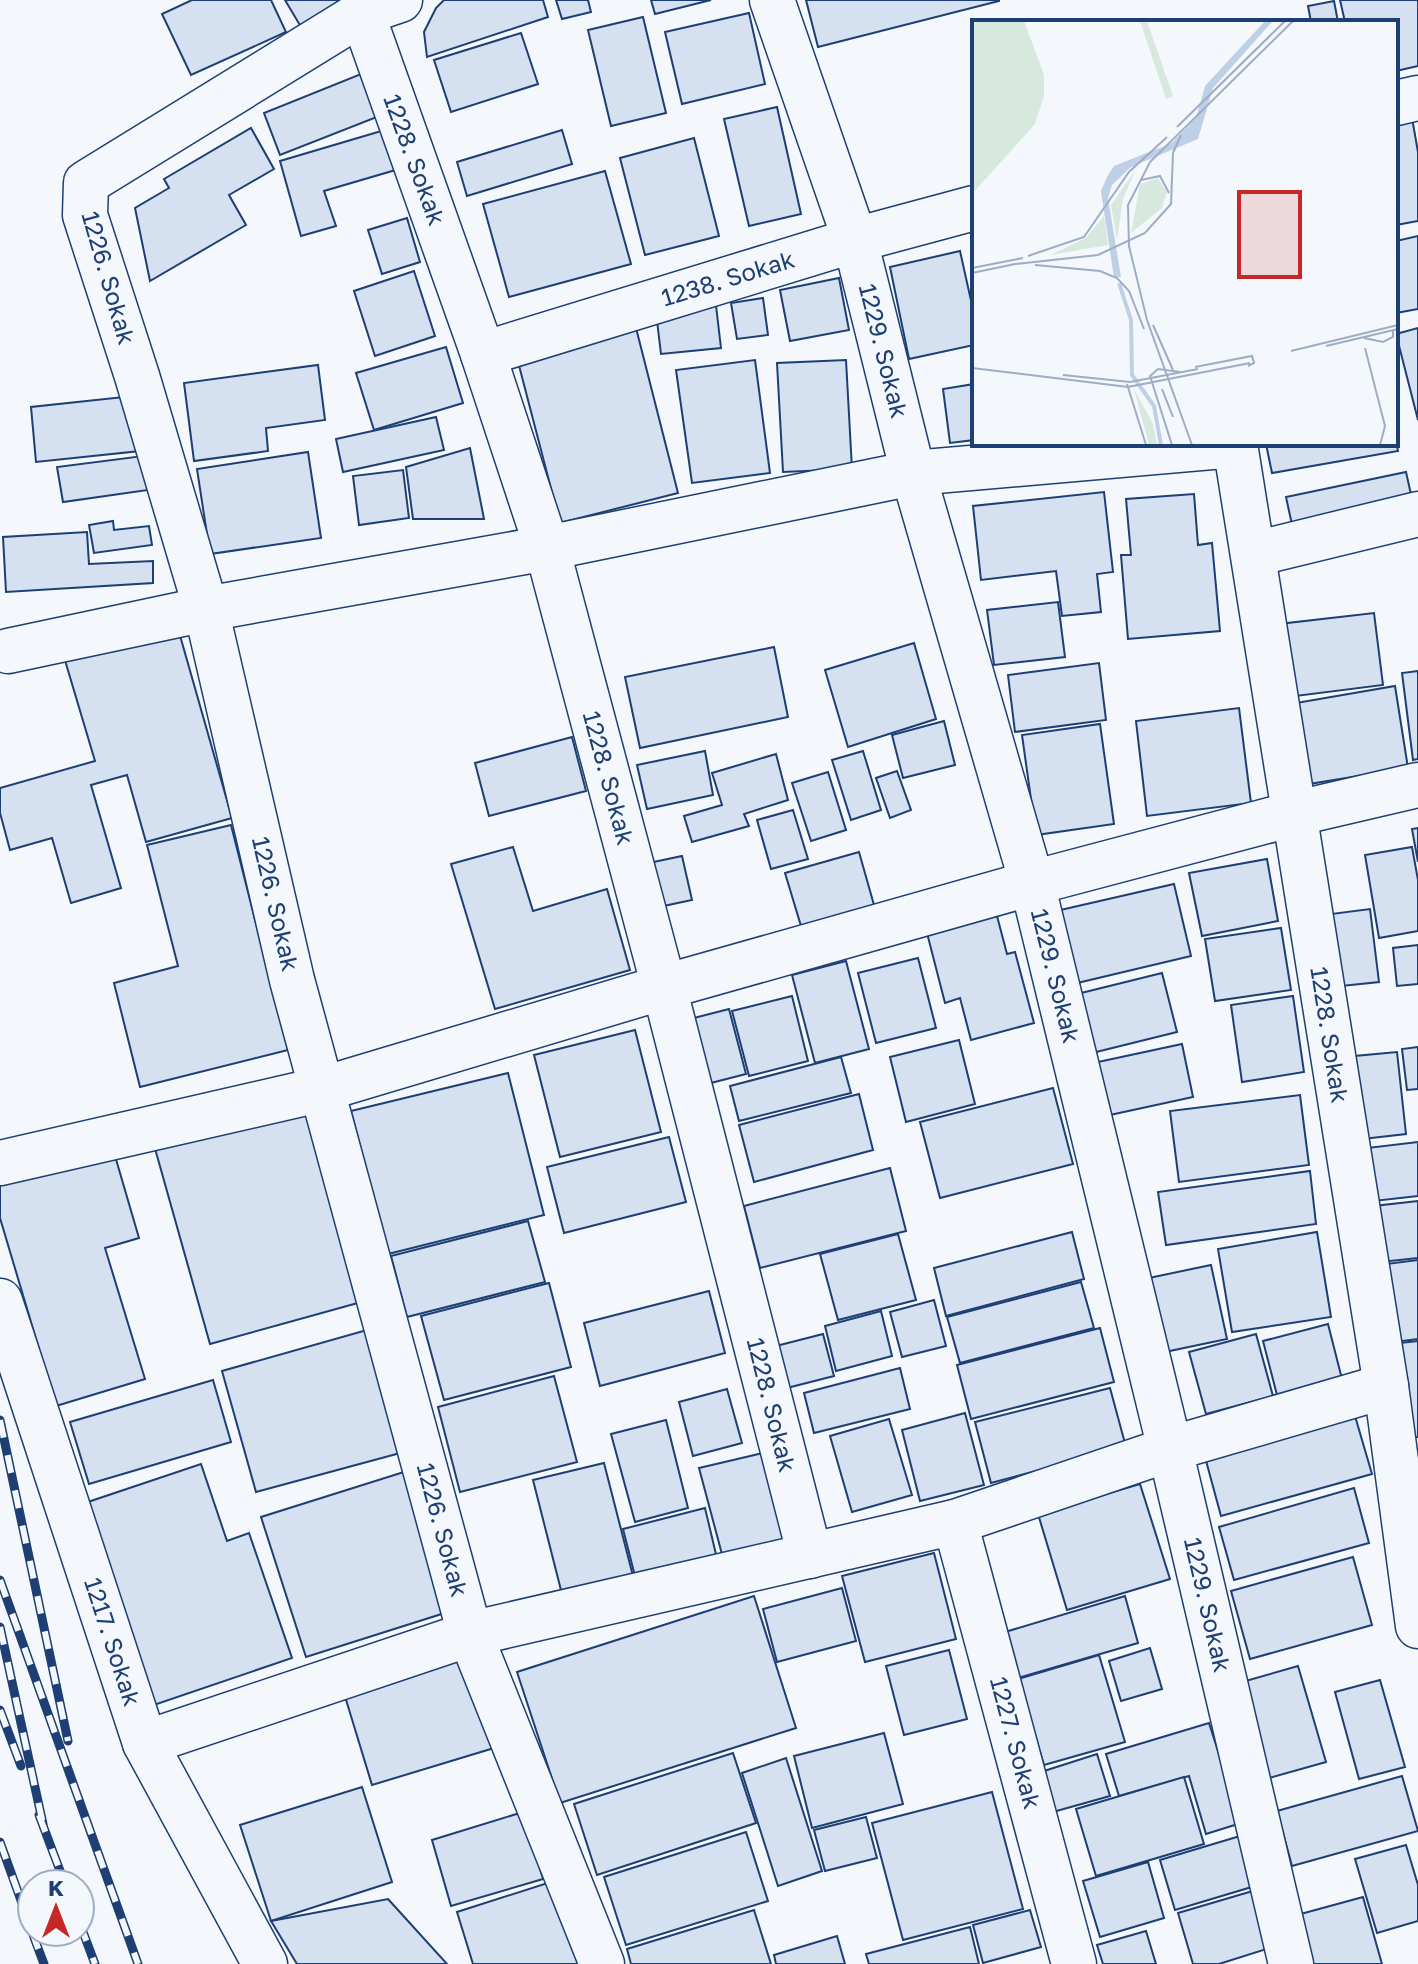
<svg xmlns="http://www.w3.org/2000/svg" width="1418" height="1964" font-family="'Golos Text',sans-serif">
  <rect width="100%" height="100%" fill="#f4f7fb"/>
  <!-- building -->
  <g fill="#d5e0f0" stroke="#1d3f73" stroke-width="2">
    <polygon points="192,0 271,0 286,32 191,75 162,14"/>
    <polygon points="285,0 346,0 301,27"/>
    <polygon points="444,0 543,0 548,17 427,57 424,32 436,8"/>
    <polygon points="556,0 588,0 591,12 562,19"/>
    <polygon points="651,0 711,0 655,14"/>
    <polygon points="806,0 999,0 999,1 818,47"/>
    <polygon points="1340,0 1418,0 1418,66 1396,71 1396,22 1345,22"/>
    <polygon points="1334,1 1338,22 1311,22 1308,6"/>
    <polygon points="749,13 765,84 682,104 665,32"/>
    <polygon points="643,17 666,113 611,126 588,30"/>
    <polygon points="521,33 538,84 451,112 434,60"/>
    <polygon points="366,72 382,115 280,155 264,113"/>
    <polygon points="777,107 801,214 749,226 724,119"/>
    <polygon points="1412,118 1418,152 1418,221 1396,225 1396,121"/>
    <polygon points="251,128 274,169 229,195 246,225 150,281 135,208 169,188 164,179"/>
    <polygon points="388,129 399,169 324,191 336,226 301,236 280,161"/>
    <polygon points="562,130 572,164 467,196 457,162"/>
    <polygon points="694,138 719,236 645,255 620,158"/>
    <polygon points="605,171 631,264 509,297 483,204"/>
    <polygon points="407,218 420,262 382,274 368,230"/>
    <polygon points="1418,236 1418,309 1396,313 1396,241"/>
    <polygon points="960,251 974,314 974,345 909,359 890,267"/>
    <polygon points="414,271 435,336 375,356 354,291"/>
    <polygon points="839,278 849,330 790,341 780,290"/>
    <polygon points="715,297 721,348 661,354 655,304"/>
    <polygon points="763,298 768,335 737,339 731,303"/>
    <polygon points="635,324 678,493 560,523 516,354"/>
    <polygon points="1418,328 1418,420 1396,334"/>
    <polygon points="446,347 463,403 374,430 356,373"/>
    <polygon points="755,360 770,473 692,483 676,370"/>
    <polygon points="846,360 852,469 783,472 777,363"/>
    <polygon points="318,365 325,420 266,428 268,451 194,461 184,383"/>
    <polygon points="974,384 974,440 950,443 943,389"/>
    <polygon points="133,396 140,451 36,462 31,407"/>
    <polygon points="436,417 444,450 343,472 336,439"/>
    <polygon points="1396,441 1398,451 1272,473 1266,444 1396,444"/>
    <polygon points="470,448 484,519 413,519 406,467"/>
    <polygon points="308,452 321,538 210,554 197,469"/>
    <polygon points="143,456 148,490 63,502 57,467"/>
    <polygon points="403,470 409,518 359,525 353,476"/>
    <polygon points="1406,472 1414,508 1294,534 1286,497"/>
    <polygon points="1104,492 1113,572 1097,574 1101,612 1062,616 1056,571 981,580 973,506"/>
    <polygon points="1194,494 1198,545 1212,543 1220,631 1128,639 1121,555 1131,555 1126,499"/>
    <polygon points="113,521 114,530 149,526 152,545 94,553 89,525"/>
    <polygon points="87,532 89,564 153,561 153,583 6,592 3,537"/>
    <polygon points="1058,602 1065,657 994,665 987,610"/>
    <polygon points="1374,613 1383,685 1288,697 1279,624"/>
    <polygon points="177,625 232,818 146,842 127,775 91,785 121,888 71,903 52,838 10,850 0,813 0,788 95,761 64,657"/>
    <polygon points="914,643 936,719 848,747 825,670"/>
    <polygon points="774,647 788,717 640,748 625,677"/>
    <polygon points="1099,663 1106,720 1015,732 1008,675"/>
    <polygon points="1418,671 1418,759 1413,760 1402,673"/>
    <polygon points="1395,686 1408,768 1309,784 1296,703"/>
    <polygon points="1239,708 1251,803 1147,816 1136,721"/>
    <polygon points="944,721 955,765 903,778 892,735"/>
    <polygon points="1100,724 1114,824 1036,835 1022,735"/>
    <polygon points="572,737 586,791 489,816 475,763"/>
    <polygon points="705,751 713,795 647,809 637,765"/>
    <polygon points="863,751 881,810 851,820 832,760"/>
    <polygon points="776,754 788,800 744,814 749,826 692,842 684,816 722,805 712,773"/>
    <polygon points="897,771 911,810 890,818 876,778"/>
    <polygon points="828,772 846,830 811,841 792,783"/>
    <polygon points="793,810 808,859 771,869 757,820"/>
    <polygon points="231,825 288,1050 140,1087 114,983 178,966 147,845"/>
    <polygon points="1418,828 1418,862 1412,829"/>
    <polygon points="513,847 533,911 607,889 630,970 495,1009 451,864"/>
    <polygon points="1412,847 1418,880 1418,931 1379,938 1365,855"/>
    <polygon points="859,852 874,905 801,926 785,873"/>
    <polygon points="682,856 692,900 654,908 644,864"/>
    <polygon points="1267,859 1278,921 1202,936 1189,873"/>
    <polygon points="1174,884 1191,956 1073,984 1056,911"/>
    <polygon points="1370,909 1379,982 1332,987 1323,915"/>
    <polygon points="997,916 1007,954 1015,952 1034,1023 971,1040 960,998 945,1003 927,933"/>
    <polygon points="1281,928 1291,990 1215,1001 1205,939"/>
    <polygon points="1418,945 1418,984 1397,986 1393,948"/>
    <polygon points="918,958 936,1028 876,1043 858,973"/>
    <polygon points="846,961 869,1049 815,1063 792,975"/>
    <polygon points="1162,973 1177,1032 1084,1055 1069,996"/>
    <polygon points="792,996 808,1061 749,1076 732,1011"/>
    <polygon points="1293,996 1304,1072 1242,1082 1231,1005"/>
    <polygon points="729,1009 746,1074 707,1084 690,1019"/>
    <polygon points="635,1030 661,1132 560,1157 534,1055"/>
    <polygon points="959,1040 975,1104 906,1122 890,1057"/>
    <polygon points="1182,1044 1193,1097 1096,1118 1084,1065"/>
    <polygon points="1418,1047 1418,1089 1407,1090 1402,1049"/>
    <polygon points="1397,1052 1406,1134 1354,1140 1344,1057"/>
    <polygon points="841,1057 851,1093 739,1121 730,1086"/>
    <polygon points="508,1073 544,1215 388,1254 351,1111"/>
    <polygon points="1053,1088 1073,1164 940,1198 920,1122"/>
    <polygon points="859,1094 873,1150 754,1182 739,1125"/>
    <polygon points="1300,1095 1309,1165 1179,1182 1170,1111"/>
    <polygon points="309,1101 365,1301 210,1344 154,1145"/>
    <polygon points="669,1137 686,1202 564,1233 547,1167"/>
    <polygon points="1418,1142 1418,1196 1374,1201 1367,1148"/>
    <polygon points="113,1149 139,1238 105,1248 145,1379 56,1406 0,1218 0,1182"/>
    <polygon points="890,1168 906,1231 760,1268 744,1206"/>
    <polygon points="1310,1171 1316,1224 1166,1245 1158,1192"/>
    <polygon points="1418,1201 1418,1258 1381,1262 1374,1206"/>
    <polygon points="528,1221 545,1282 407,1317 391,1256"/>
    <polygon points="1072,1232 1084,1279 946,1316 934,1268"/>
    <polygon points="1317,1232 1331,1317 1232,1332 1218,1249"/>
    <polygon points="898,1234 916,1300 838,1320 820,1254"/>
    <polygon points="1418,1260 1418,1339 1395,1342 1386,1264"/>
    <polygon points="1211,1265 1227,1339 1160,1353 1144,1279"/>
    <polygon points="1081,1282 1094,1328 960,1363 947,1317"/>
    <polygon points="549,1283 571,1367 444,1400 421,1316"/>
    <polygon points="709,1291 725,1353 600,1386 584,1323"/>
    <polygon points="934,1300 946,1346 902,1357 890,1312"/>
    <polygon points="881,1311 892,1356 836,1371 825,1326"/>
    <polygon points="1328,1324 1342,1379 1277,1395 1263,1341"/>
    <polygon points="381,1326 415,1449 256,1492 222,1371"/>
    <polygon points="1100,1328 1114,1382 971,1419 957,1365"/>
    <polygon points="823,1334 834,1376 787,1388 776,1346"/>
    <polygon points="1256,1334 1273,1396 1206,1414 1189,1352"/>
    <polygon points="1418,1341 1418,1437 1399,1439 1391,1344"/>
    <polygon points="900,1368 910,1409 814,1433 804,1393"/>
    <polygon points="554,1376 577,1462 460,1492 438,1407"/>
    <polygon points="213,1380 231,1442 89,1484 70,1422"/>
    <polygon points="1110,1388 1126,1447 991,1483 975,1422"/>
    <polygon points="727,1389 742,1443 693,1456 679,1402"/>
    <polygon points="965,1413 984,1485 920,1501 902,1430"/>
    <polygon points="1355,1416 1372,1474 1221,1516 1205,1457"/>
    <polygon points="889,1419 912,1495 852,1512 830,1436"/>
    <polygon points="666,1420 688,1508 635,1522 611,1434"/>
    <polygon points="763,1453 785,1543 723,1558 699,1468"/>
    <polygon points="604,1463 634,1580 563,1598 533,1480"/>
    <polygon points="201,1464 227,1541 249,1533 292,1658 148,1707 79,1505"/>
    <polygon points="407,1471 451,1611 306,1657 261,1517"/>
    <polygon points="1140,1484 1170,1579 1067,1610 1038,1514"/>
    <polygon points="1354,1488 1369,1543 1234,1580 1219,1527"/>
    <polygon points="705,1508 719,1567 638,1588 623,1529"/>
    <polygon points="934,1553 956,1639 865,1662 842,1576"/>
    <polygon points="1353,1557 1372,1625 1250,1659 1231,1591"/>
    <polygon points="842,1588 856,1641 777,1662 763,1609"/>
    <polygon points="754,1596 796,1728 560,1803 517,1672"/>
    <polygon points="1125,1596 1138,1643 1018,1678 1005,1632"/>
    <polygon points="463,1644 494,1748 372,1785 340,1680"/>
    <polygon points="1150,1648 1162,1689 1121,1701 1109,1661"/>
    <polygon points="949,1650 967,1719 904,1735 886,1666"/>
    <polygon points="1099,1655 1125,1742 1044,1765 1018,1679"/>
    <polygon points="1298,1666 1326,1762 1262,1780 1235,1684"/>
    <polygon points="1380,1680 1405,1767 1359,1779 1335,1692"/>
    <polygon points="1209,1723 1241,1823 1206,1834 1189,1776 1119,1796 1106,1754"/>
    <polygon points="884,1733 903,1804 812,1828 794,1756"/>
    <polygon points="733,1753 756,1823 597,1875 574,1804"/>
    <polygon points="1097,1754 1110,1796 1053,1812 1041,1772"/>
    <polygon points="786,1758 822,1871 778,1886 742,1773"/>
    <polygon points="1402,1776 1418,1831 1292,1866 1277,1811"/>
    <polygon points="1184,1777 1204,1844 1096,1876 1076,1809"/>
    <polygon points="362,1787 392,1882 271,1921 240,1825"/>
    <polygon points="992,1792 1023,1909 903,1940 872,1823"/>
    <polygon points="523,1812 543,1879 451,1906 432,1840"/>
    <polygon points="866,1817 877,1858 825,1871 814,1830"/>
    <polygon points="746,1832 768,1901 626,1945 604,1877"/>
    <polygon points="1240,1836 1255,1886 1175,1910 1160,1860"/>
    <polygon points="1406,1845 1418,1885 1418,1921 1377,1933 1355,1859"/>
    <polygon points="1148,1862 1164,1918 1100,1937 1083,1881"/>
    <polygon points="557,1880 583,1964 473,1964 457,1912"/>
    <polygon points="1256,1890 1273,1947 1219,1964 1193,1964 1178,1913"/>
    <polygon points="1363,1897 1382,1964 1310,1964 1297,1915"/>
    <polygon points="388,1899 447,1964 297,1964 271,1921"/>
    <polygon points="754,1910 771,1964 631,1964 627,1949"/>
    <polygon points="1030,1910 1041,1947 983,1963 973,1925"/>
    <polygon points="970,1927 979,1964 869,1964 866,1954"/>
    <polygon points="1146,1931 1156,1964 1103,1964 1097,1945"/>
    <polygon points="837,1936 845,1964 776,1964 774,1955"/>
  </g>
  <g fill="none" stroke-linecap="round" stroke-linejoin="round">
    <!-- street casing -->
    <g stroke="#1d3f73" stroke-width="47">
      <g id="street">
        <polyline points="400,0 362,13 86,183 85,215 137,376 206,609 292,980 470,1634 602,1964"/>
        <polyline points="772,0 855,240 913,473 1032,883 1170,1449 1291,1964"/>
        <polyline points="362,13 483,354 547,548 664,987 810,1556"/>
        <polyline points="1396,103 1418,98"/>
        <polyline points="483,354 855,240 974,208"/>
        <polyline points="1235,444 1386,1386 1418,1626"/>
        <polyline points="1254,554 1418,514"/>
        <polyline points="8,651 206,609 547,548 913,473 1235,445"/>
        <polyline points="0,1163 323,1089 664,987 1032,883 1293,814 1418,785"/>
        <polyline points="0,1301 145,1743 265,1964"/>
        <polyline points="955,1522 1074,1964"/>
        <polyline points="145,1743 470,1634 955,1522 1170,1449 1386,1386"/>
      </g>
    </g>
    <!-- street -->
    <use href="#street" stroke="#f4f7fb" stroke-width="44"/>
    <!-- rail casing -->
    <g stroke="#1d3f73" stroke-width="9">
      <g id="rail">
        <polyline points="0,1420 68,1741"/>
        <polyline points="0,1580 138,1964"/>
        <polyline points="0,1627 43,1824"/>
        <polyline points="0,1710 21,1766"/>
        <polyline points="39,1815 65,1884"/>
        <polyline points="0,1842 32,1931"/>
        <polyline points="80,1924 95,1964"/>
        <polyline points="32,1932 44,1964"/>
      </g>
    </g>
    <!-- rail -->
    <use href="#rail" stroke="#f4f7fb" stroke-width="6" stroke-dasharray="18" stroke-linecap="butt"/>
  </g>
  <g text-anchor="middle" stroke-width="6" stroke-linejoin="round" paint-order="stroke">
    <!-- street labels -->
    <g font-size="24" fill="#1d3f73" stroke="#f4f7fb">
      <text transform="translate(414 160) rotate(70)" y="8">1228. Sokak</text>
      <text transform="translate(108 278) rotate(74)" y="8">1226. Sokak</text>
      <text transform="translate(728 279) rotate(-17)" y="8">1238. Sokak</text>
      <text transform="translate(883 351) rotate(76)" y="8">1229. Sokak</text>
      <text transform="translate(608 778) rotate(75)" y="8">1228. Sokak</text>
      <text transform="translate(275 904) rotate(77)" y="8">1226. Sokak</text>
      <text transform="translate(1055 976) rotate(76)" y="8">1229. Sokak</text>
      <text transform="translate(1329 1035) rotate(81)" y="8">1228. Sokak</text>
      <text transform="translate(771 1405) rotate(76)" y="8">1228. Sokak</text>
      <text transform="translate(442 1530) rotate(75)" y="8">1226. Sokak</text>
      <text transform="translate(1207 1605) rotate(77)" y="8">1229. Sokak</text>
      <text transform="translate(112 1642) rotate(72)" y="8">1217. Sokak</text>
      <text transform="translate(1015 1743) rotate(75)" y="8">1227. Sokak</text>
    </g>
  </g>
  <!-- overview -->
  <g transform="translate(972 20)">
    <rect width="426" height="426" fill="#f4f7fb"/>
    <path d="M0,1H52L72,55V76L63,104L0,174ZM168,1H175L201,76L194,79ZM164,149L151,179L145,220L139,185ZM186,158L195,172L190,188L159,213L168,164ZM132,196L136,225L78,235L114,218ZM162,369L181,404L185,425H177Z" fill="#d7e8df"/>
    <path d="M293,1H301L241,68L226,119L159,147L140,165L136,178L149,257L142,258L129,171L135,157L142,146L200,123L224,98L233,66Z" fill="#bed0e5"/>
    <path fill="none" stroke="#bed0e5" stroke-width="4" d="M147,263L159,300L160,355L182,386L189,425"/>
    <path fill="none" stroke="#9eadc5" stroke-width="2" d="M205,107L313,1M169,160L188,156L197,173M56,236L112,217L157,152L195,117M43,244L126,235L173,213L199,184L201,133L209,115M63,245L128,251L145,258L157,271L172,309M0,248L51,238M0,253L43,244M181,305L201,350M392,318L411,322L421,317V311M354,326L426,309M393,328L413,406L408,425M319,331L426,305M223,347L280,336L282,343L276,346M0,348L156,367L278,343M91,355L158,362L226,349M155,364L174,425M190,369L201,397M200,425L178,356L186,349L208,352M220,425L175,300L157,226L156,185L178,142L321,1"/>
    <path fill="#c62828" fill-opacity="0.15" stroke="#c62828" stroke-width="4" d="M267,172H328V257H267Z"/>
    <rect width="426" height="426" fill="none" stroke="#1d3f73" stroke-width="4"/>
  </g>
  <!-- north arrow -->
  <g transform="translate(56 1908)"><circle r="38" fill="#f4f7fb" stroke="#9eadc5" stroke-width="2"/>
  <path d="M0-6L14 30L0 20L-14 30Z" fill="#c62828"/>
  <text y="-12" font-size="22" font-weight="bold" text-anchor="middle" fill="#1d3f73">K</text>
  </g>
</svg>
